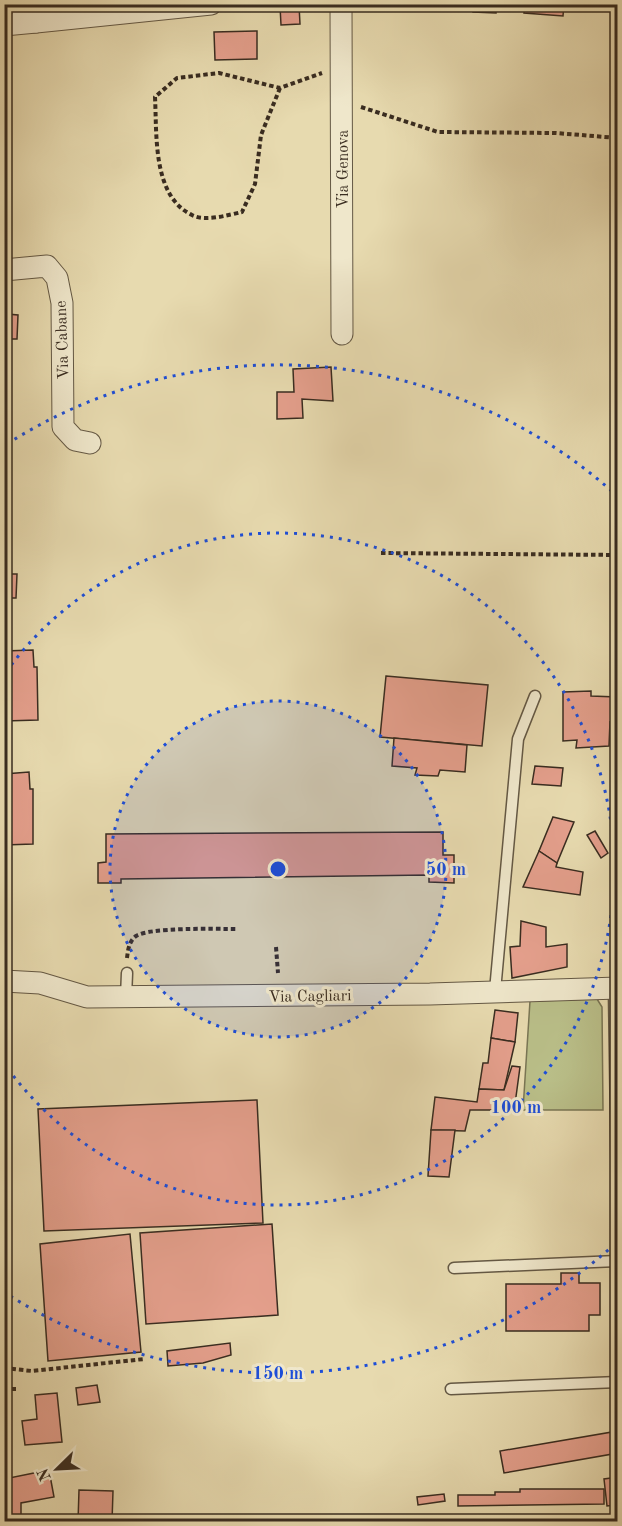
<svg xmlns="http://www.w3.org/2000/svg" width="622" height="1526" font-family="'Old Standard TT',serif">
  <rect width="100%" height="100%" fill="#e7daaf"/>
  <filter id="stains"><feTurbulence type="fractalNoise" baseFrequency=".00333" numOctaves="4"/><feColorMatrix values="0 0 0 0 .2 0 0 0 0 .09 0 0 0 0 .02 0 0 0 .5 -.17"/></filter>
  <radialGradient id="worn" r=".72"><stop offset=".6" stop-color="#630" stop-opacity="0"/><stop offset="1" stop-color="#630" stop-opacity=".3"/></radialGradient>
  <!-- green -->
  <polygon fill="#b9be88" stroke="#797554" stroke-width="1.5" points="597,999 602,1007 603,1110 523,1110 530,1001"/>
  <!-- building -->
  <g fill="#e49f8c" stroke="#392c20" stroke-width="1.5">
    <polygon points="473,4 496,4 496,13 473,12"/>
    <polygon points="525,4 564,4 563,16 524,13"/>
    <polygon points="299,5 300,24 281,25 280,6"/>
    <polygon points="257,31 257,59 215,60 214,32"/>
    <polygon points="4,305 8,305 7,314 18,315 17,339 10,339 9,360 4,359"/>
    <polygon points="331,367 333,401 302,399 303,418 277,419 277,392 294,392 293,369"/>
    <polygon points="4,429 9,429 5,496 4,496"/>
    <polygon points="4,574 17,574 16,598 4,598"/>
    <polygon points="33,650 34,667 37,667 38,720 4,721 4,651"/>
    <polygon points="386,676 488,685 482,746 380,737"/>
    <polygon points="591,691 591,696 617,697 615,723 610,722 609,746 576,748 577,740 563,741 563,692"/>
    <polygon points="394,738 467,745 465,772 440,770 438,776 415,775 417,768 392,766"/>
    <polygon points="535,766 563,768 561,786 532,784"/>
    <polygon points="29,772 30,789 33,789 33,844 4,845 4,774"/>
    <polygon points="553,817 574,822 557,863 539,851"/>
    <polygon points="595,831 608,853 601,858 587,835"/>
    <polygon points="443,832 443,855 454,855 454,883 429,882 429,875 121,879 121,883 98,883 98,863 106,862 106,834"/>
    <polygon points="539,851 557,863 556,867 583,872 580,895 523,887"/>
    <polygon points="521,921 546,927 546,947 567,944 567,967 512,978 510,947 520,946"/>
    <polygon points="495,1010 518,1013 515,1042 491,1038"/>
    <polygon points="491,1038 515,1042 504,1090 479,1089 483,1063 488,1063"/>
    <polygon points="512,1066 520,1067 515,1104 509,1104 508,1110 470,1110 465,1131 431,1130 435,1097 477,1102 479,1089 504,1090"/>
    <polygon points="257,1100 263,1223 44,1231 38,1109"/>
    <polygon points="431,1130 455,1130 449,1177 428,1176"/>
    <polygon points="272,1224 278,1315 146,1324 140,1233"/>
    <polygon points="130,1234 141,1352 48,1361 40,1244"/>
    <polygon points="561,1273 579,1273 579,1283 600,1283 600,1315 589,1315 589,1331 506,1331 506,1284 561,1284"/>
    <polygon points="230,1343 231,1355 203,1363 168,1366 167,1351"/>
    <polygon points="97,1385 100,1402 78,1405 76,1388"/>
    <polygon points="57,1393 62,1442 25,1445 22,1421 37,1419 35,1395"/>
    <polygon points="618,1431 618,1453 504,1473 500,1451"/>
    <polygon points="49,1470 54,1497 21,1503 21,1522 4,1522 4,1479"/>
    <polygon points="618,1477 616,1505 607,1506 604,1479"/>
    <polygon points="520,1489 604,1489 604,1504 458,1506 458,1495 495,1495 495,1492 520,1492"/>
    <polygon points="79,1490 113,1491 112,1522 78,1522"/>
    <polygon points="444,1494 445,1501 418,1505 417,1497"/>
  </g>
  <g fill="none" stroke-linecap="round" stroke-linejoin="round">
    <!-- service casing -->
    <g stroke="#645844" stroke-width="13">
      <g id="service">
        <polyline points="614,988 618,1263"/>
        <polyline points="495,991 518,739 535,696"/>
        <polyline points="126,997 127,973"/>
        <polyline points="454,1268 617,1261"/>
        <polyline points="451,1389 618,1382"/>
      </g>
    </g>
    <!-- minor casing -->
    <g stroke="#645844" stroke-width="23">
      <g id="minor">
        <polyline points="18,4 36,22 211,4"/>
        <polyline points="341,4 342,334"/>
        <polyline points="4,25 36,22"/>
        <polyline points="4,270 47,266 57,278 62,303 63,427 75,440 90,443"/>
        <polyline points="4,981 40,983 87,997 430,994 618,988"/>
      </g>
    </g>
    <!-- path -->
    <g stroke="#392c20" stroke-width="4" stroke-dasharray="4.5 3" stroke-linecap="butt">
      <path d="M280,88L261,135L255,184L242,212C228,215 205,222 192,215C152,196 157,134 155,97L177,78L219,73L280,88L322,73"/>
      <polyline points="361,107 438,132 556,133 618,138"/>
      <polyline points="381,553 618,555"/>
      <polyline points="276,947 278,973"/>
      <path d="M127,958C128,950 129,941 136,936C150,927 216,929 236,929"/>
      <polyline points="4,1368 32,1371 144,1359"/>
      <polyline points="4,1389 17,1389"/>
    </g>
    <!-- service -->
    <use href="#service" stroke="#efe7cb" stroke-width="10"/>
    <!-- minor -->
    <use href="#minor" stroke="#efe7cb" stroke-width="21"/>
  </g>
  <!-- distance rings -->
  <circle cx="278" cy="869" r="168" fill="#1d4ed8" fill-opacity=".12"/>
  <g fill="none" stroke="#1d4ed8" stroke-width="3" stroke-dasharray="3 6">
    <circle cx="278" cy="869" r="168"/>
    <path d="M6 672A336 336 0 1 1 6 1066"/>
    <path d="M615 1244A504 504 0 0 1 7 1294M7 444A504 504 0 0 1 615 494"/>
  </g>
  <g text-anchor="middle" stroke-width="6" stroke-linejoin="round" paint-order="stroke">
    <!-- street labels -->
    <g font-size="16" fill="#392c20" stroke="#efe7cb">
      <text transform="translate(342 169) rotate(-90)" y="6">Via Genova</text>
      <text transform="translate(61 340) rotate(-92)" y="6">Via Cabane</text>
      <text transform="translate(310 995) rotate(-1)" y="6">Via Cagliari</text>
    </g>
  </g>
  <circle cx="278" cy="869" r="9" fill="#1d4ed8" stroke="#efe7cb" stroke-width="3"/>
  <g font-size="18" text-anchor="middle" font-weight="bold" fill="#1d4ed8" stroke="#efe7cb" stroke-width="6" stroke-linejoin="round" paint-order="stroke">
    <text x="446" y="875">50 m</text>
    <text x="516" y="1113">100 m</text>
    <text x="278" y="1379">150 m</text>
  </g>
  <!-- margin -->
  <rect width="622" height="1526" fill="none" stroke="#e7daaf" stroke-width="24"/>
  <rect x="6" y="6" width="610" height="1514" fill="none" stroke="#392c20" stroke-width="3"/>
  <rect x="12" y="12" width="598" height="1502" fill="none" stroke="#392c20" stroke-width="1.5"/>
  <!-- north arrow -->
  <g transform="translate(57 1469) rotate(246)" stroke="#efe7cb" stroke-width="4.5" paint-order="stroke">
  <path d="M0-4.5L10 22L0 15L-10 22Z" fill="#392c20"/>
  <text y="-9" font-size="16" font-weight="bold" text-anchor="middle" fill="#392c20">N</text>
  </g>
  <rect width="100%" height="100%" filter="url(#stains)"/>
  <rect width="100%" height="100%" fill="url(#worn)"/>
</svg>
